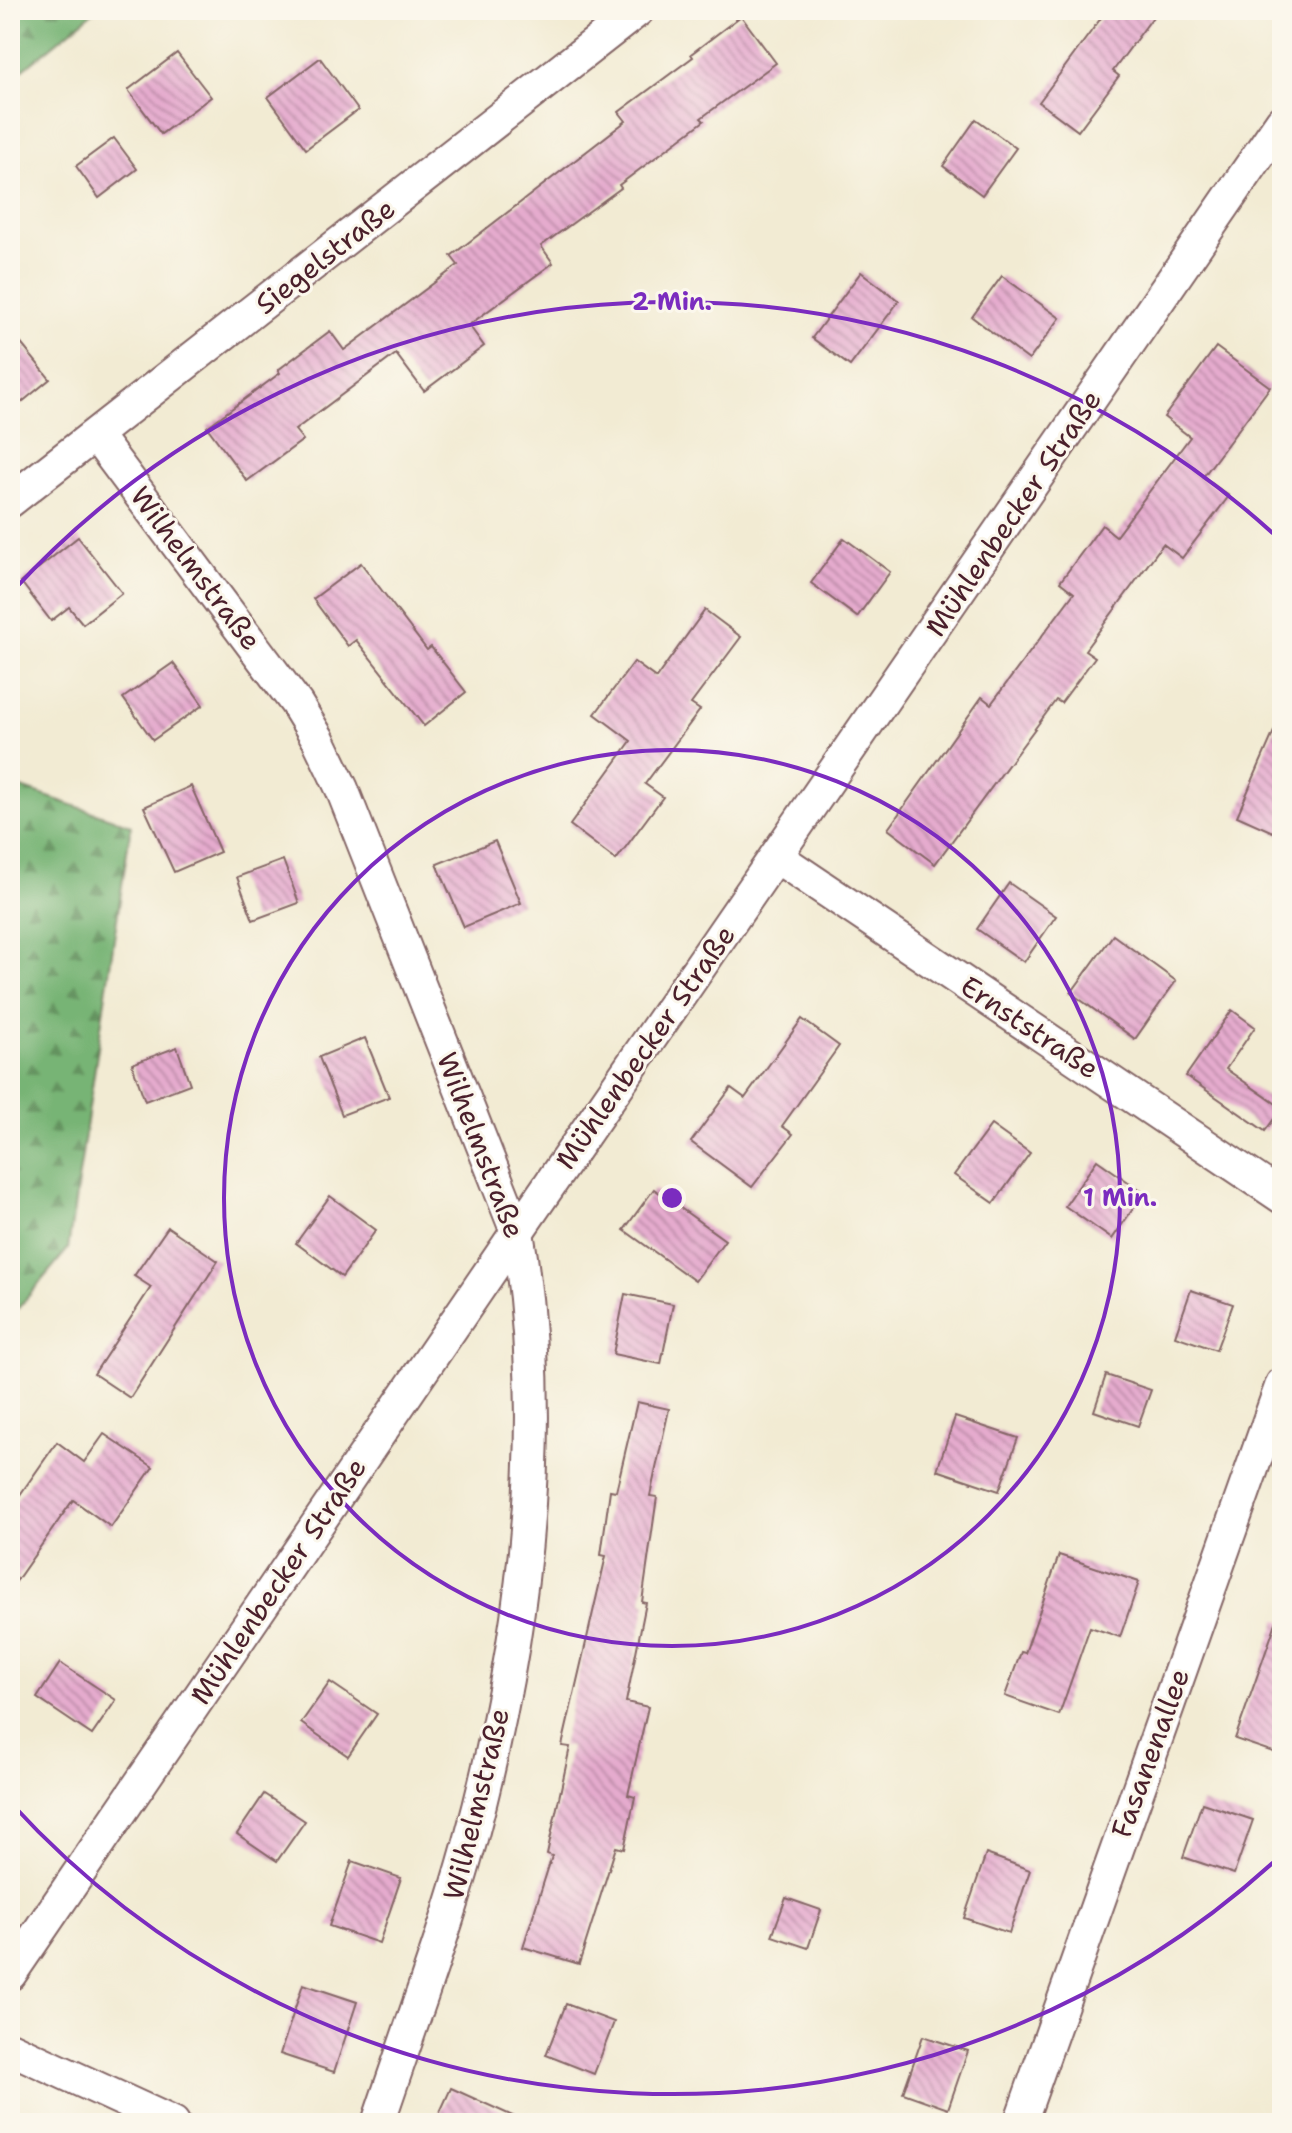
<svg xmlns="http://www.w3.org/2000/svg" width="1292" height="2133" font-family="'Shantell Sans',sans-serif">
  <defs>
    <pattern id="forest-firs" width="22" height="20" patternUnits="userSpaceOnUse" patternTransform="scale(2)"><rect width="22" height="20" fill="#77b474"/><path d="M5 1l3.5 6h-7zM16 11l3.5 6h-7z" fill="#64925f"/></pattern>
    <pattern id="building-back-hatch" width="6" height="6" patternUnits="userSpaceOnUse" patternTransform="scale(2)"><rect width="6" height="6" fill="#e5abce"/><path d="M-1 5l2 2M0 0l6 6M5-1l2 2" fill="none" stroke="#bc8ba7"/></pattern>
  </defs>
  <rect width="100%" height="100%" fill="#fbf7ec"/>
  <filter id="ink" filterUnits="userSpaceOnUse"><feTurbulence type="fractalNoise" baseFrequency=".0125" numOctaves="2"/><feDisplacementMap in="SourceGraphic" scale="16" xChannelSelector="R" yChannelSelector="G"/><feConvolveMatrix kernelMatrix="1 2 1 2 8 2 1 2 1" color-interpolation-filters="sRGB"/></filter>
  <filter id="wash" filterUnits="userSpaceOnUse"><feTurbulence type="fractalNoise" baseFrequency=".006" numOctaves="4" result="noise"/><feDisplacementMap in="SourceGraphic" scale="32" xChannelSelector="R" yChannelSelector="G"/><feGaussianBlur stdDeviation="1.8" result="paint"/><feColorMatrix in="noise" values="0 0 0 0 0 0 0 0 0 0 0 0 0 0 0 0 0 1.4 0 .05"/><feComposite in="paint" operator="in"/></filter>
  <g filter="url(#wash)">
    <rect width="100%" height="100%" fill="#f2ebd3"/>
    <!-- forest -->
    <g fill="url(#forest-firs)" stroke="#606a50" stroke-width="2">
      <polygon points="10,10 96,10 10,80"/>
      <polygon points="10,784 131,825 68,1249 10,1318"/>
    </g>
    <g id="blocks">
      <!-- building -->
      <g fill="url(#building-back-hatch)">
        <polygon points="1107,10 1158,10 1113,71 1119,76 1078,131 1039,102"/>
        <polygon points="741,16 776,63 701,118 704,121 619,185 621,188 541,246 553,263 469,325 484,346 424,391 396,354 295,430 303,440 247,481 207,427 280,373 278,370 330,331 344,350 458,265 451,256 626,121 619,112 693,57 691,54"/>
        <polygon points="177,53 211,97 161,134 128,90"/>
        <polygon points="320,58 358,110 306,149 268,97"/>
        <polygon points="976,119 1016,148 982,195 943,166"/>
        <polygon points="114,138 137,169 99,198 76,166"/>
        <polygon points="861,272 899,301 850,366 812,338"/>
        <polygon points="1002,276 1060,318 1029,360 972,317"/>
        <polygon points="10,330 50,379 10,412"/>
        <polygon points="1216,347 1270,387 1203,477 1229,496 1182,558 1163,544 1085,650 1095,657 1061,703 1056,700 935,864 888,829 982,697 991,704 1074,593 1060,582 1102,525 1116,536 1190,437 1164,417"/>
        <polygon points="78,537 122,593 83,624 69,607 51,621 21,582"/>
        <polygon points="844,538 890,572 857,617 811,583"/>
        <polygon points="361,563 427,650 431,647 466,692 424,726 356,640 348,646 313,599"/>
        <polygon points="705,610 741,637 691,704 700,710 645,784 663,797 616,860 570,825 631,741 595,714 634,662 656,678"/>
        <polygon points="173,663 203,705 153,740 123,698"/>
        <polygon points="1282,713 1282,836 1237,816"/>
        <polygon points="191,786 220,852 174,872 144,807"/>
        <polygon points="495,841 521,903 464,927 437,864"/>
        <polygon points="283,860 299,903 253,920 237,877"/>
        <polygon points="1009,883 1056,916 1024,962 977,929"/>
        <polygon points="1113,935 1176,981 1135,1039 1071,993"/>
        <polygon points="1232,1010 1255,1027 1226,1069 1282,1108 1265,1131 1186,1076"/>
        <polygon points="802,1019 839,1046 782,1126 793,1134 752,1187 691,1142 731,1088 745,1098"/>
        <polygon points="365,1038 389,1097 342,1115 319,1057"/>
        <polygon points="177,1047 190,1084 145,1101 132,1064"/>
        <polygon points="991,1125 1030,1153 994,1203 954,1175"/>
        <polygon points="1097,1160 1144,1193 1112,1239 1065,1206"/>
        <polygon points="654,1189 725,1240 695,1281 624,1230"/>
        <polygon points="330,1196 376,1230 342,1277 296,1243"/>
        <polygon points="168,1227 218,1261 130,1398 94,1374 151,1287 134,1276"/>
        <polygon points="1191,1290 1233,1304 1216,1350 1175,1336"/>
        <polygon points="625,1294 673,1304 661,1364 613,1354"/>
        <polygon points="1106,1375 1151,1390 1138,1426 1094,1411"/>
        <polygon points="637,1402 669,1409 650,1496 657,1497 642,1602 646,1603 626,1702 648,1707 628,1795 635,1797 624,1849 616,1847 579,1964 523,1947 552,1856 547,1854 570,1747 562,1746 606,1556 601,1555 610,1490 616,1491"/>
        <polygon points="955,1417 1018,1438 999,1491 937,1470"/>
        <polygon points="104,1434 153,1467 111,1527 73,1500 10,1590 10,1509 57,1442 84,1462"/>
        <polygon points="1059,1555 1139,1582 1120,1637 1090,1627 1059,1715 1005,1696 1021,1652 1025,1653"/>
        <polygon points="1277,1620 1282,1621 1282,1755 1235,1739"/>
        <polygon points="60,1663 116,1700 92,1735 37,1698"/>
        <polygon points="330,1682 377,1714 348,1756 301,1723"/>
        <polygon points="264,1794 305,1821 277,1861 237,1834"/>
        <polygon points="1202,1803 1253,1820 1234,1874 1183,1857"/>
        <polygon points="986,1854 1030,1870 1009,1933 964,1918"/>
        <polygon points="352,1861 401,1878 379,1943 329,1926"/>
        <polygon points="786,1898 821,1910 808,1948 772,1936"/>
        <polygon points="303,1984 357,2002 334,2072 280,2054"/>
        <polygon points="566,2004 614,2022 594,2074 546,2055"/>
        <polygon points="923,2036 968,2051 948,2109 903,2093"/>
        <polygon points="451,2088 528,2123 435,2123"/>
      </g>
    </g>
  </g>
  <g filter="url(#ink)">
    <use href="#blocks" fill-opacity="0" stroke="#856666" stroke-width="2"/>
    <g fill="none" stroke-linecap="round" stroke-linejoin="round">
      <!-- street casing -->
      <g stroke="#856666" stroke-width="36">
        <g id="street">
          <path d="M96,436L296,703L318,739L342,789L517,1232C551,1433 523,1646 470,1842C444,1937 409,2030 378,2123"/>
          <polyline points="10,501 638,10"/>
          <polyline points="777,857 1282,1197"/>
          <polyline points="10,1974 517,1232 1282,121"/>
          <polyline points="10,2048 173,2123"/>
          <polyline points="1020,2123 1282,1384"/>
        </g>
      </g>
      <!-- street -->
      <use href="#street" stroke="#fff" stroke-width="32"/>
    </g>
  </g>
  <!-- distance rings -->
  <g fill="none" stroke="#7b2cbf" stroke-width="4">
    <circle cx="672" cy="1198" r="448"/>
    <path d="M1277 1859A896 896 0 0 1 11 1803M11 593A896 896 0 0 1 1277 537"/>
  </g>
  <g text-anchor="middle" stroke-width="6" stroke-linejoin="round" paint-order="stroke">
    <!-- street labels -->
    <g font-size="28" fill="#4a1f2b" stroke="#fbf7ec">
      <text transform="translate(325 256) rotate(-38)" y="10">Siegelstraße</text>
      <text transform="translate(1013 513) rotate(-56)" y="10">Mühlenbecker Straße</text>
      <text transform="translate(196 568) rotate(53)" y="10">Wilhelmstraße</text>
      <text transform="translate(1030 1027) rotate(34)" y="10">Ernststraße</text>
      <text transform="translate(645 1047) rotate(-55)" y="10">Mühlenbecker Straße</text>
      <text transform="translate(481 1145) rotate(69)" y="10">Wilhelmstraße</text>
      <text transform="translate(278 1581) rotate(-56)" y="10">Mühlenbecker Straße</text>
      <text transform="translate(1150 1753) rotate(-70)" y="10">Fasanenallee</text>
      <text transform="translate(476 1804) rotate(-76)" y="10">Wilhelmstraße</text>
    </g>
  </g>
  <circle cx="672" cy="1198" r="12" fill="#7b2cbf" stroke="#fbf7ec" stroke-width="4"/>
  <g font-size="24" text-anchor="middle" font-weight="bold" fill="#7b2cbf" stroke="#fbf7ec" stroke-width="6" stroke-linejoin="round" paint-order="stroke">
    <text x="672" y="310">2 Min.</text>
    <text x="1120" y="1206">1 Min.</text>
  </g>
  <!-- margin -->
  <rect width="1292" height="2133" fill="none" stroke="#fbf7ec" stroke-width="40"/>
</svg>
